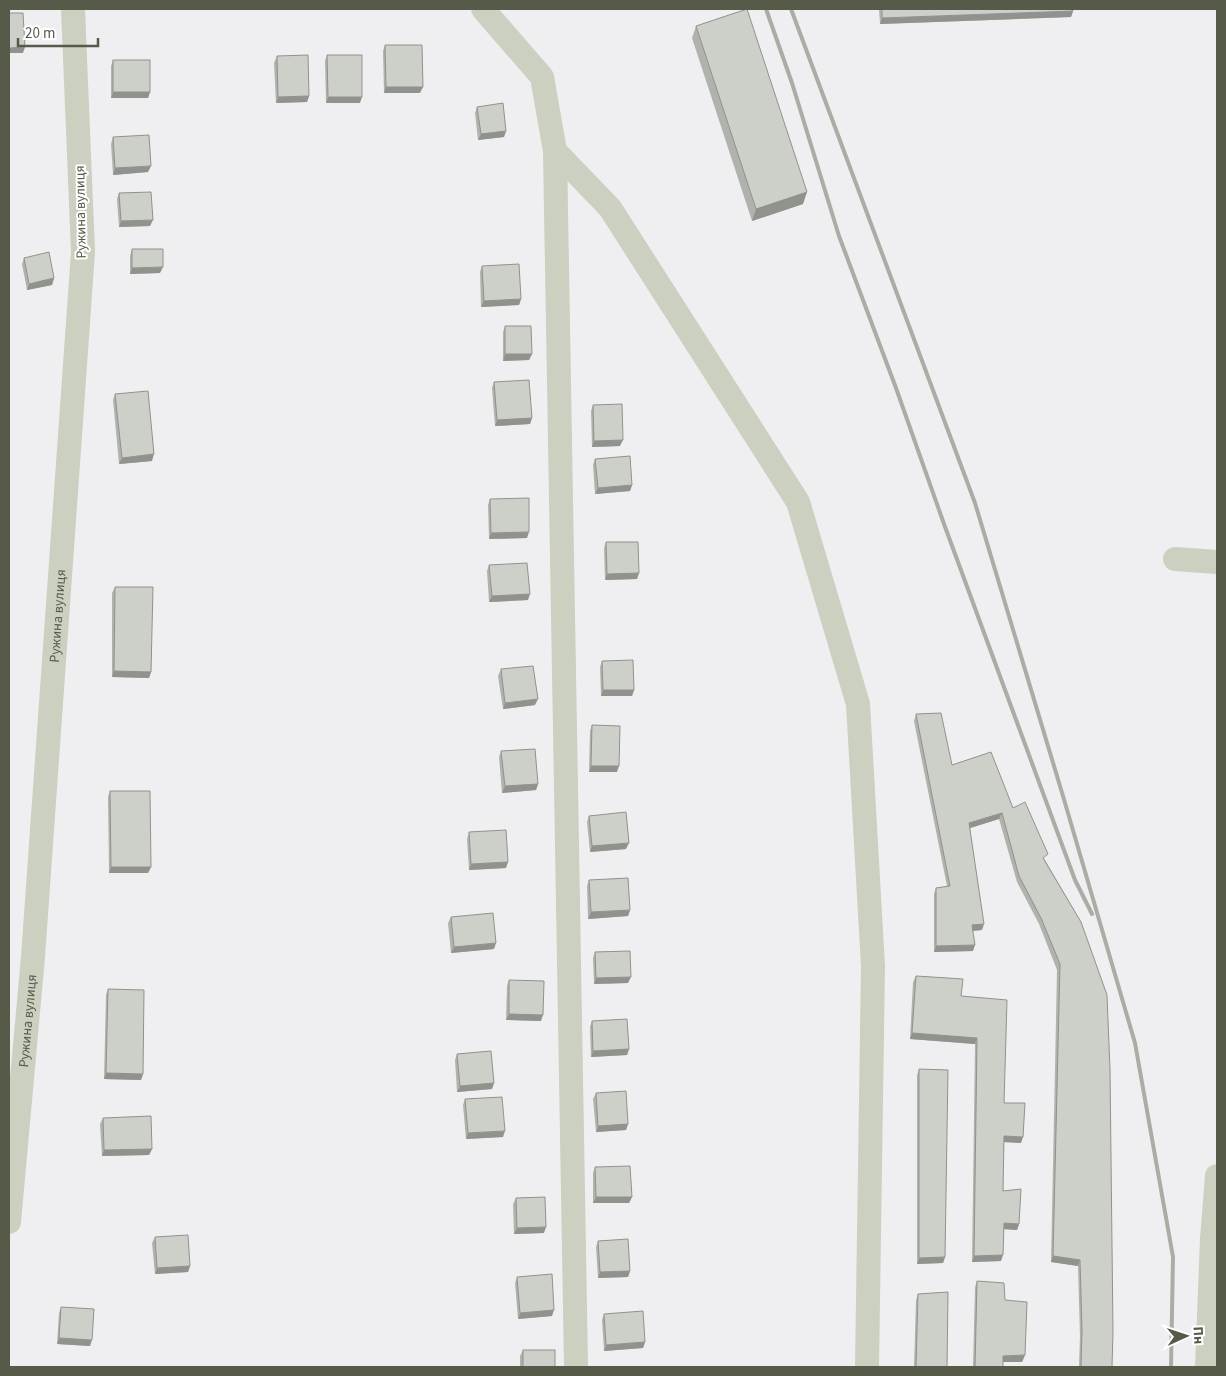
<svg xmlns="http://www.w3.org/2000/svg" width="1226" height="1376" font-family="'Source Sans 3',sans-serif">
  <rect width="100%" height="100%" fill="#efeff1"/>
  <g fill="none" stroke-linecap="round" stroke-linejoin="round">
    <!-- minor -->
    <g stroke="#cbd0c0" stroke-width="24">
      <polyline points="483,9 542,77 555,151 610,208 798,502 858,704 873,966 867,1367"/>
      <polyline points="555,151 576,1367"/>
      <polyline points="1175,559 1217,562"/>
      <path id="s1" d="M9,1222L33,957L83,252L73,9"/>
      <polyline points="1207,1367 1212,1239 1217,1176"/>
    </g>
    <!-- rail -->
    <g stroke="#a9ada4" stroke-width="4">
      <polyline points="766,9 792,83 839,236 896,388 944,524 1075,880 1092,914"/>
      <polyline points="791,9 975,503 1063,796 1135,1043 1173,1257 1171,1367"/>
    </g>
  </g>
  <!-- wall -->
  <g fill="#b0b3ad">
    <polygon points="879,9 1073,9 1073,11 1071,17 880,24"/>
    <polygon points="696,26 803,204 752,221 692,38"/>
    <polygon points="385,45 420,93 384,93 383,51"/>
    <polygon points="327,55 360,103 326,103 325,61"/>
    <polygon points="277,56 309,96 307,102 276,103 274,63"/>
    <polygon points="113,60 150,92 148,98 111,98 111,66"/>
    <polygon points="477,107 506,131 504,137 478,140 475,113"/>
    <polygon points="113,137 148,172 113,175 111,144"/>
    <polygon points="119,193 150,226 119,227 117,199"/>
    <polygon points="132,249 160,273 130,274 130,256"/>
    <polygon points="24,258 54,278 52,285 27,290 22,264"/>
    <polygon points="482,266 521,299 519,305 481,307 480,272"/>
    <polygon points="505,326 532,354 529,360 503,361 503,332"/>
    <polygon points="494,382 532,418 530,424 495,426 492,388"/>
    <polygon points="115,394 152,461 119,464 113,400"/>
    <polygon points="593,405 620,446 592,447 591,411"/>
    <polygon points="595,459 632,485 630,491 595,494 593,465"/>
    <polygon points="490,499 527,538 489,539 488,505"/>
    <polygon points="606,542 639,573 637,579 605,580 604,548"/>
    <polygon points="489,565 528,600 489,602 487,571"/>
    <polygon points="115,587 151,672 149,678 112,677 112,593"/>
    <polygon points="602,661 634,690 632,696 601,696 600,667"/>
    <polygon points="501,669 535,705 503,709 498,676"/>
    <polygon points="916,714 952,765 1013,808 1045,860 1081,922 1112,1367 1079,1367 1080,1336 1078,1266 1051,1262 1057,970 1039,924 1017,882 999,819 970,828 982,930 973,931 973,951 934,952 934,894 936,888 947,886 914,721"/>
    <polygon points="592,725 617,772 589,772 590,731"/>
    <polygon points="501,751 538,784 536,790 502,793 499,757"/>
    <polygon points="110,791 151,867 148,873 109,873 108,797"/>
    <polygon points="589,816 626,849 590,852 587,822"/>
    <polygon points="469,832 506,868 469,870 467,839"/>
    <polygon points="589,880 630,910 628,916 588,919 587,886"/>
    <polygon points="451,917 494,949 451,953 448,923"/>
    <polygon points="595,952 628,983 594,984 593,958"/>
    <polygon points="916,976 961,996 1021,1143 1004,1142 1003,1191 1019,1224 1017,1230 1004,1229 1001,1261 972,1262 975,1044 910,1039 913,982"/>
    <polygon points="509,980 541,1021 506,1020 507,986"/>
    <polygon points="108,989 143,1074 141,1080 104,1079 106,995"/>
    <polygon points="592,1021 629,1049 627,1055 591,1057 590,1027"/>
    <polygon points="457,1054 494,1083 492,1089 457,1092 455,1060"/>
    <polygon points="919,1069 945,1257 943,1263 917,1264 917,1075"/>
    <polygon points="596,1093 628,1124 626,1130 596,1132 593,1099"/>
    <polygon points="465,1099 503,1137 466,1139 463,1105"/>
    <polygon points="103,1118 152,1149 149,1155 102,1156 100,1124"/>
    <polygon points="595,1167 632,1197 629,1203 593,1203 593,1173"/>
    <polygon points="516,1198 544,1233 514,1234 513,1204"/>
    <polygon points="155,1237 190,1266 188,1272 155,1274 152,1243"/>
    <polygon points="598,1241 630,1271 628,1277 598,1278 596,1247"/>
    <polygon points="517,1277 552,1316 518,1319 515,1283"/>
    <polygon points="977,1281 1005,1300 1025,1355 1022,1362 1003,1362 1003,1367 973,1367 975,1287"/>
    <polygon points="918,1294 947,1367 914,1367 916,1300"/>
    <polygon points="61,1307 90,1346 57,1344 59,1313"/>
    <polygon points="604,1314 645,1342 643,1348 604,1351 602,1320"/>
    <polygon points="523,1350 555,1367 520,1367 520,1356"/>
  </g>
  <!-- shaded-wall -->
  <g fill="#90928d">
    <polygon points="1073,11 1071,17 880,24 882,18"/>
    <polygon points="25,47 23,53 9,53 9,48"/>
    <polygon points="386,87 423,87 420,93 384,93"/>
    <polygon points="113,92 150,92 148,98 111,98"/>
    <polygon points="309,96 307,102 276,103 278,97"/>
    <polygon points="328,97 362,97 360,103 326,103"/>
    <polygon points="506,131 504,137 478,140 481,134"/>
    <polygon points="151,166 148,172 113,175 115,168"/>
    <polygon points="807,192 803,204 752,221 756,209"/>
    <polygon points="153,220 150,226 119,227 121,221"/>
    <polygon points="163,267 160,273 130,274 132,268"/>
    <polygon points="54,278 52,285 27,290 29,284"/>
    <polygon points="521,299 519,305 481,307 484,301"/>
    <polygon points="505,354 532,354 529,360 503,361"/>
    <polygon points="532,418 530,424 495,426 497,420"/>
    <polygon points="623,440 620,446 592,447 594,441"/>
    <polygon points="154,454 152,461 119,464 122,458"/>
    <polygon points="632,485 630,491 595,494 598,488"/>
    <polygon points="529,532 527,538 489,539 491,533"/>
    <polygon points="639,573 637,579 605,580 607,574"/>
    <polygon points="530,594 528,600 489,602 492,596"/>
    <polygon points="114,671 151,672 149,678 112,677"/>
    <polygon points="603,690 634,690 632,696 601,696"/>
    <polygon points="538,699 535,705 503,709 505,703"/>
    <polygon points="591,766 619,766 617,772 589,772"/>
    <polygon points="538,784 536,790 502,793 505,786"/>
    <polygon points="1002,813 999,819 967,829 969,823"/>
    <polygon points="629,843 626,849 590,852 592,846"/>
    <polygon points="508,862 506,868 469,870 471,864"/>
    <polygon points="111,867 151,867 148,873 109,873"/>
    <polygon points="630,910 628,916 588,919 591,912"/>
    <polygon points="984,924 982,930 970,931 972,925"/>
    <polygon points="496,943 494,949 451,953 454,947"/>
    <polygon points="975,945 973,951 934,952 936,946"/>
    <polygon points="631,977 628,983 594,984 596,978"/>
    <polygon points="509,1014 543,1015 541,1021 506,1020"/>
    <polygon points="912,1033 977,1038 975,1044 910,1039"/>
    <polygon points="629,1049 627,1055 591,1057 593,1051"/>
    <polygon points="106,1073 143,1074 141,1080 104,1079"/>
    <polygon points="494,1083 492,1089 457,1092 460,1086"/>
    <polygon points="628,1124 626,1130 596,1132 598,1126"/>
    <polygon points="505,1131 503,1137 466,1139 468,1133"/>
    <polygon points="1004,1136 1023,1137 1021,1143 1002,1142"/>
    <polygon points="152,1149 149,1155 102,1156 104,1150"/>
    <polygon points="596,1197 632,1197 629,1203 593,1203"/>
    <polygon points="1004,1223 1019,1224 1017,1230 1002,1229"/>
    <polygon points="546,1227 544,1233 514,1234 517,1228"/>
    <polygon points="1003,1255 1001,1261 972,1262 974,1256"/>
    <polygon points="1053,1256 1080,1260 1078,1266 1051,1262"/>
    <polygon points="945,1257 943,1263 917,1264 919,1258"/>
    <polygon points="190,1266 188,1272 155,1274 157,1268"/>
    <polygon points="630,1271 628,1277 598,1278 600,1272"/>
    <polygon points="554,1310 552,1316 518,1319 520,1313"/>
    <polygon points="59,1338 92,1340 90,1346 57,1344"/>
    <polygon points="645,1342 643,1348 604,1351 606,1345"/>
    <polygon points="1025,1355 1022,1362 1001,1362 1003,1356"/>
  </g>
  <!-- building -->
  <g fill="#cdd0c9" stroke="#90928d">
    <polygon points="747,9 807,192 756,209 696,26"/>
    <polygon points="882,9 1073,9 1073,11 882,18"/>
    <polygon points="9,13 23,13 25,47 9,48"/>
    <polygon points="385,45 422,45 423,87 386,87"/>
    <polygon points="308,55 309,96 278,97 277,56"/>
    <polygon points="327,55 362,55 362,97 328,97"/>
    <rect x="113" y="60" width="37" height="32"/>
    <polygon points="503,103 506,131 481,134 477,107"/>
    <polygon points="149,135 151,166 115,168 113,137"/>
    <polygon points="151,192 153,220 121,221 119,193"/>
    <polygon points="132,249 163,249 163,267 132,268"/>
    <polygon points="49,252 54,278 29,284 24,258"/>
    <polygon points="519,264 521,299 484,301 482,266"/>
    <polygon points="505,326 531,326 532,354 505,354"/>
    <polygon points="529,380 532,418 497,420 494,382"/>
    <polygon points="148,391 154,454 122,458 115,394"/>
    <polygon points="622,404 623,440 594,441 593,405"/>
    <polygon points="630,456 632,485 598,488 595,459"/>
    <polygon points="529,498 529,532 491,533 490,499"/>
    <polygon points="606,542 638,542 639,573 607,574"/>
    <polygon points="527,563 530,594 492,596 489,565"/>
    <polygon points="115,587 153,587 151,672 114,671"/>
    <polygon points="633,660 634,690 603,690 602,661"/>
    <polygon points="533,666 538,699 505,703 501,669"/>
    <polygon points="941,713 952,765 991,752 1013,808 1025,802 1048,854 1043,858 1081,922 1107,995 1110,1069 1113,1332 1112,1367 1081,1367 1082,1330 1080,1260 1053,1256 1060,964 1041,918 1019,876 1002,813 969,823 984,924 972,925 975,945 936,946 936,888 950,886 916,714"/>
    <polygon points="592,725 620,726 619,766 591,766"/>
    <polygon points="535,749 538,784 505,786 501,751"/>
    <polygon points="110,791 150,791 151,867 111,867"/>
    <polygon points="626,812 629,843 592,846 589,816"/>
    <polygon points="506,830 508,862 471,864 469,832"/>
    <polygon points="628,878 630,910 591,912 589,880"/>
    <polygon points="493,913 496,943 454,947 451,917"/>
    <polygon points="630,951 631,977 596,978 595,952"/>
    <polygon points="916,976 963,979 961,996 1007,1000 1004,1103 1025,1103 1023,1137 1004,1136 1003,1191 1021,1189 1019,1224 1004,1223 1003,1255 974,1256 977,1038 912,1033"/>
    <polygon points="509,980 544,981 543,1015 509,1014"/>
    <polygon points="108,989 144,990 143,1074 106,1073"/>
    <polygon points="627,1019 629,1049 593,1051 592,1021"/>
    <polygon points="491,1051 494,1083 460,1086 457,1054"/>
    <polygon points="919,1069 948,1070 945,1257 919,1258"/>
    <polygon points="626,1091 628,1124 598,1126 596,1093"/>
    <polygon points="502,1097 505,1131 468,1133 465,1099"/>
    <polygon points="151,1116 152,1149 104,1150 103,1118"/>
    <polygon points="630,1166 632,1197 596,1197 595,1167"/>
    <polygon points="545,1197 546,1227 517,1228 516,1198"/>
    <polygon points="188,1235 190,1266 157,1268 155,1237"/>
    <polygon points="628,1239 630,1271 600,1272 598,1241"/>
    <polygon points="552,1274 554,1310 520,1313 517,1277"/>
    <polygon points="977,1281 1004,1283 1005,1300 1027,1302 1025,1355 1003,1356 1003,1367 975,1367"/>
    <polygon points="948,1292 947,1367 916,1367 918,1294"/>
    <polygon points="61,1307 94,1309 92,1340 59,1338"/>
    <polygon points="643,1311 645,1342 606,1345 604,1314"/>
    <rect x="523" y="1350" width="32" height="17"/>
  </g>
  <g text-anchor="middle" stroke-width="4" stroke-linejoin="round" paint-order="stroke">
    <!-- street labels -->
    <g font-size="14" fill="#555b48" stroke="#fff">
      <text transform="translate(80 212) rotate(-91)" y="5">Ружина вулиця</text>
      <text dy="5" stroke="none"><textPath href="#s1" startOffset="608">Ружина вулиця</textPath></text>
      <text dy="5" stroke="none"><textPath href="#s1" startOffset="202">Ружина вулиця</textPath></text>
    </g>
  </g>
  <!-- border -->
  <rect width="1226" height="1376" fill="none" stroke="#555b48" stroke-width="20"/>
  <!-- north arrow -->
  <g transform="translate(1186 1336) rotate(87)" stroke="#ffffff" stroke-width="4" paint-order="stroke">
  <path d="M0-4L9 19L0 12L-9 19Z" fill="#555b48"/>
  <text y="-8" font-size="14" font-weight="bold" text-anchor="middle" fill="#555b48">Пн</text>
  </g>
  <!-- scale -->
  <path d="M18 38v8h80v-8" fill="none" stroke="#555b48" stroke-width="2.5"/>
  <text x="25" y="38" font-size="15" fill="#555b48" stroke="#ffffff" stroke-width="4" paint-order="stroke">20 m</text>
</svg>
